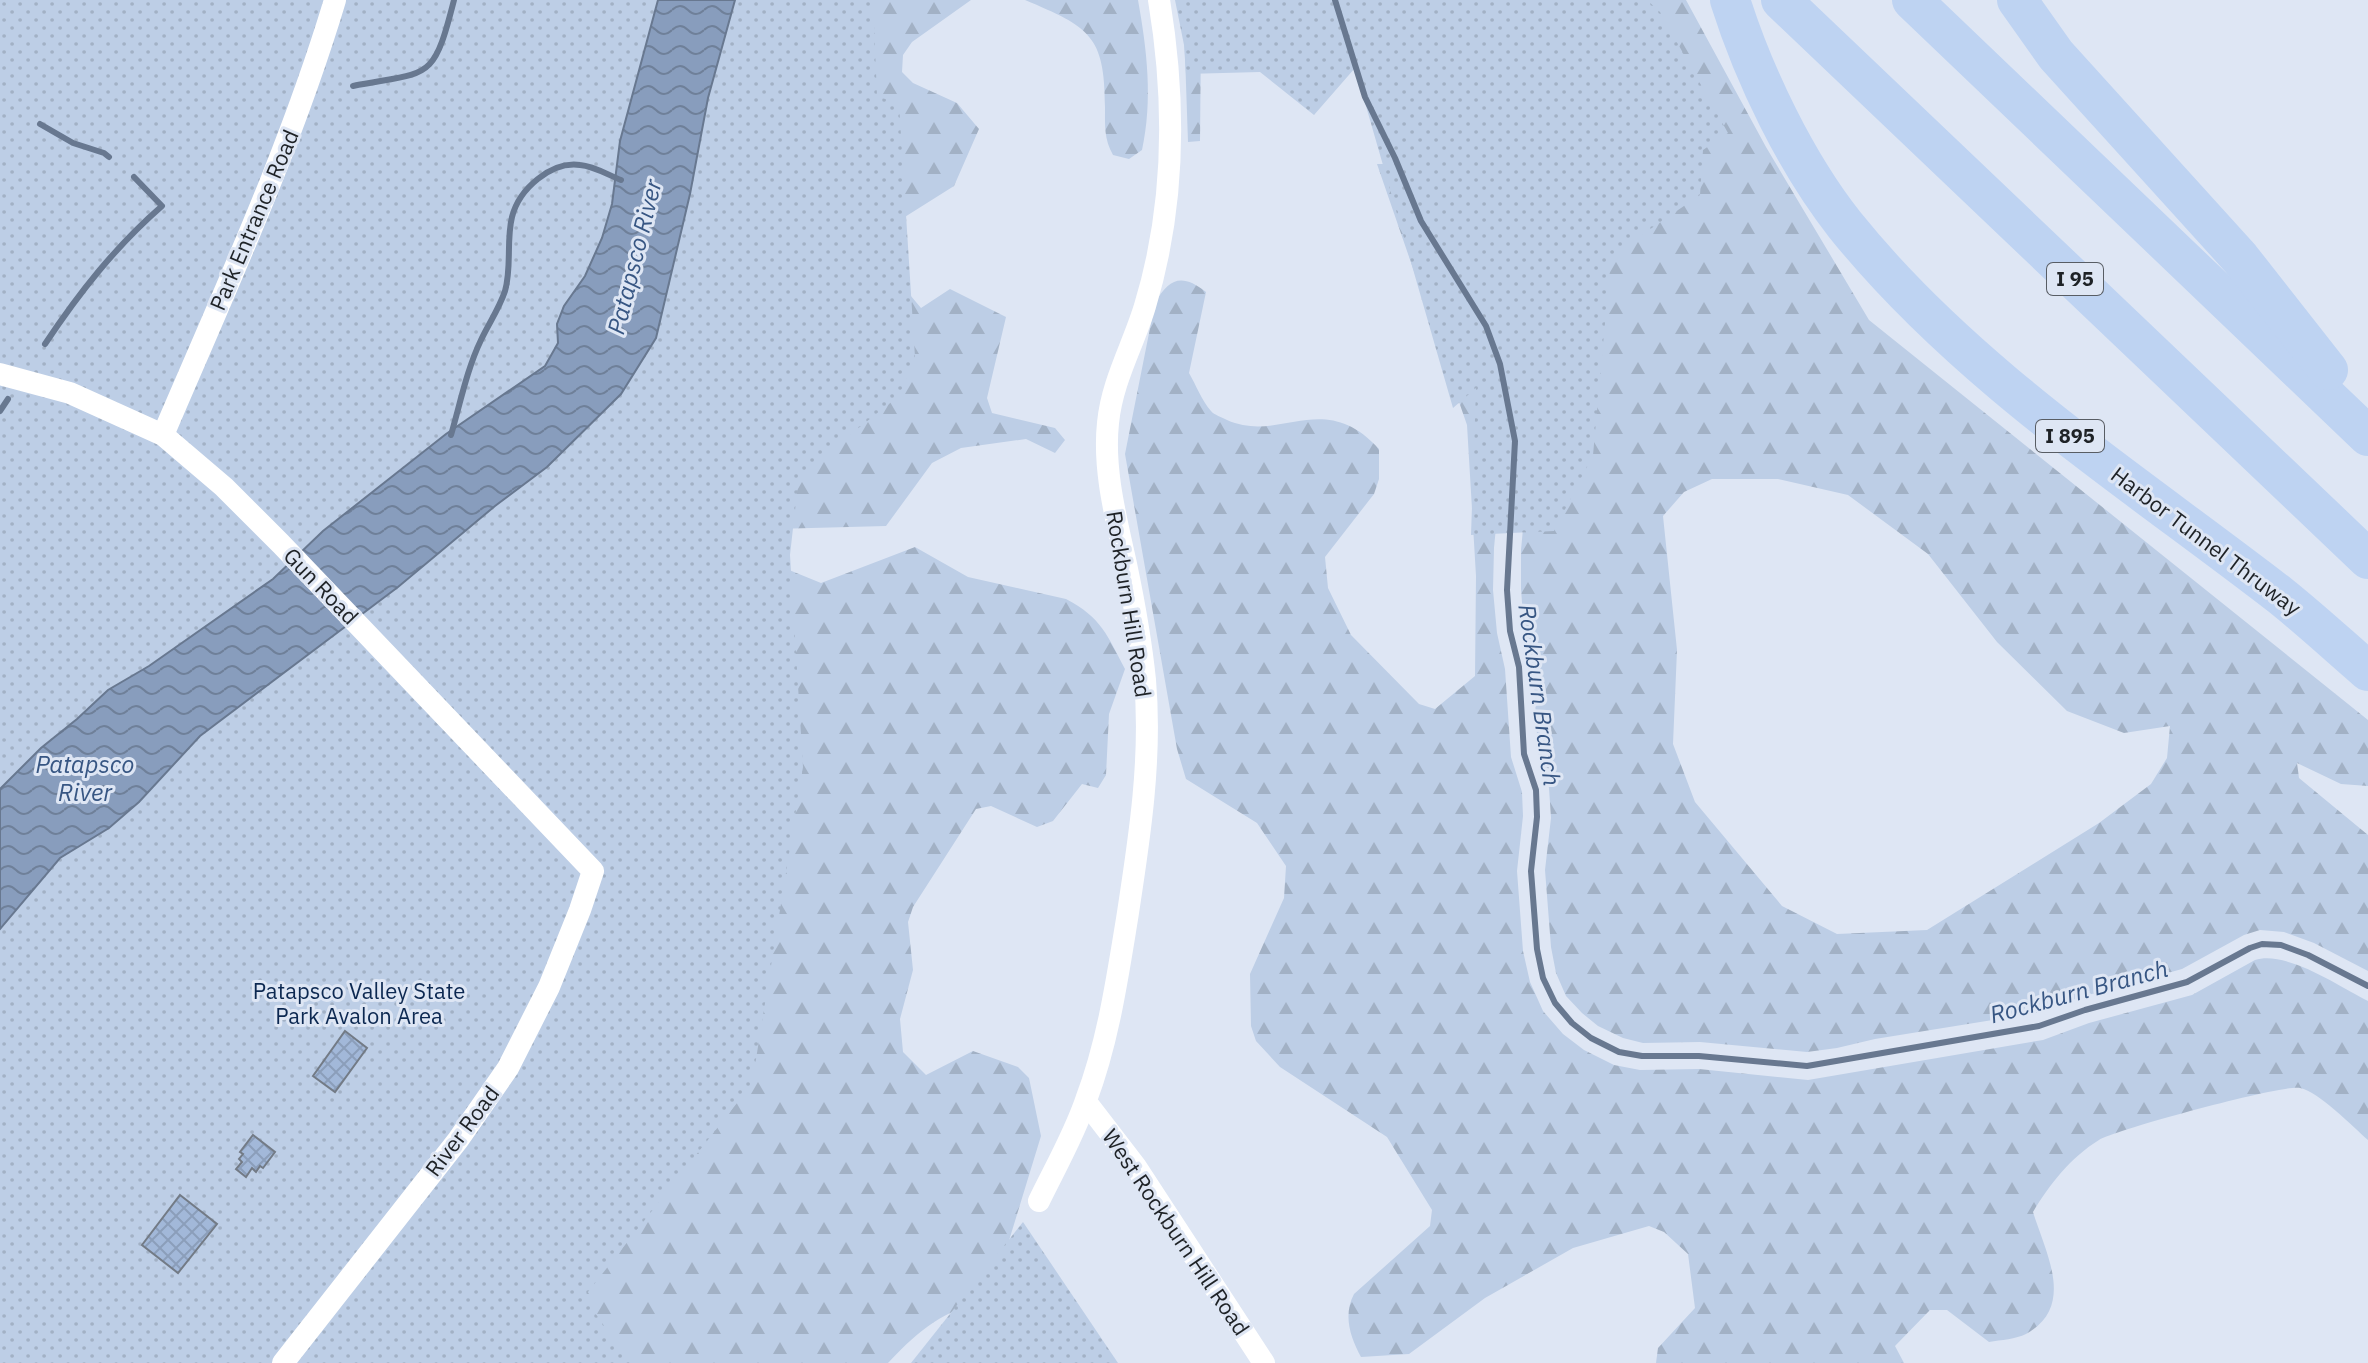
<svg xmlns="http://www.w3.org/2000/svg" width="2368" height="1363" font-family="'IBM Plex Sans',sans-serif">
  <defs>
    <pattern id="forest-firs" width="22" height="20" patternUnits="userSpaceOnUse" patternTransform="scale(2)"><rect width="22" height="20" fill="#bdcee6"/><path d="M5 1l3.5 6h-7zM16 11l3.5 6h-7z" fill="#a2b1c5"/></pattern>
    <pattern id="park-dots" width="8" height="8" patternUnits="userSpaceOnUse" patternTransform="scale(2)"><rect width="8" height="8" fill="#bdcee6"/><path d="M2 2h.1M6 6h.1" fill="none" stroke="#a2b1c5" stroke-width="1.8" stroke-linecap="round"/></pattern>
    <pattern id="water-waves" width="16" height="10" patternUnits="userSpaceOnUse" patternTransform="scale(2)"><rect width="16" height="10" fill="#889dbd"/><path d="M0 5q4-4 8 0t8 0" fill="none" stroke="#6f8099"/></pattern>
    <pattern id="building-cross-hatch" width="8" height="8" patternUnits="userSpaceOnUse" patternTransform="scale(2)"><rect width="8" height="8" fill="#a2b8d9"/><path d="M0 0l8 8M0 8l8-8" fill="none" stroke="#8b9eba"/></pattern>
  </defs>
  <rect width="100%" height="100%" fill="#dee6f4"/>
  <!-- forest -->
  <g fill="url(#forest-firs)" fill-rule="evenodd">
    <path d="M787,0H971L912,42L903,55L902,72L913,83L957,103L979,129L954,186L900,220V283L921,308L950,289L1006,317L987,398L992,413L1055,428L1065,440L1055,453L1026,439L961,448L932,463L886,526L774,529L772,563L821,583L915,547L968,577L1066,599C1102,618 1107,635 1125,669L1109,714L1106,775L1098,788L1082,784L1053,821L1037,827L991,806L976,809L913,907L908,922L913,970L900,1019L903,1052L926,1075L973,1051L1018,1067L1029,1078L1041,1136L996,1283L988,1297C940,1315 924,1325 888,1363H298Z"/>
    <path d="M1025,0H1138C1147,50 1153,100 1142,150L1129,159L1113,155C1104,139 1105,126 1105,107C1105,35 1089,27 1025,0Z"/>
    <path d="M1350,0H1686L1766,147L1869,320L2368,720V786L2341,784L2297,763L2299,778L2368,835V971L2314,943L2284,932L2260,930L2244,935L2182,969L2081,997L2036,1013L1875,1039L1837,1048L1807,1052L1700,1042L1643,1043L1623,1038L1598,1026L1582,1013L1566,996L1556,973L1551,947L1545,870L1551,818L1549,788L1538,752L1533,666L1524,629L1521,589V550L1528,476ZM1712,479H1778L1848,495L1928,554L1997,642L2067,711L2124,733L2170,726L2167,758L2151,784L2099,823L1927,930L1837,934L1782,906L1695,802L1673,744L1677,650L1663,516L1684,492Z"/>
    <polygon points="1184,26 1201,33 1200,141 1188,142"/>
    <path d="M1377,164H1383L1409,227L1451,293L1501,475L1494,548L1493,590L1497,633L1505,669L1511,757L1522,792L1523,816L1517,871L1523,951L1530,982L1543,1011L1563,1034L1584,1050L1614,1065L1640,1070L1699,1069L1808,1080L2043,1040L2089,1023L2192,995L2255,960C2287,950 2340,987 2368,1001V1140C2352,1126 2319,1092 2300,1088C2283,1084 2115,1130 2099,1140C2070,1158 2050,1184 2033,1212C2046,1254 2076,1306 2026,1334C2016,1339 2001,1340 1989,1342L1947,1310H1930L1895,1346L1904,1363H1656L1658,1348L1695,1308L1688,1254L1664,1232L1649,1226L1573,1248L1485,1298L1409,1354L1361,1357C1350,1337 1343,1315 1354,1294L1430,1226L1432,1210L1387,1137L1280,1067L1256,1041L1251,1026L1250,974L1284,898L1286,866L1257,823L1186,779L1177,749L1125,454L1155,303C1169,278 1182,273 1206,292L1189,373C1196,385 1202,401 1211,411C1214,415 1222,417 1227,420C1281,444 1323,388 1379,449V479L1374,494L1325,557L1328,588L1351,635L1419,704L1435,709L1475,676L1476,576L1467,425Z"/>
  </g>
  <!-- park -->
  <g fill="url(#park-dots)">
    <polygon points="0,0 873,0 877,96 899,104 915,357 899,396 799,475 790,555 803,767 752,1084 584,1297 630,1363 0,1363"/>
    <polygon points="1175,0 1647,0 1660,12 1728,133 1703,150 1700,195 1608,258 1610,268 1593,455 1554,531 1471,535 1476,388 1453,408 1355,68 1314,115 1260,72 1186,74 1184,45"/>
    <polygon points="1023,1222 1118,1363 911,1363"/>
  </g>
  <!-- water -->
  <polygon fill="url(#water-waves)" stroke="#687890" stroke-width="2" points="658,0 735,0 708,98 690,194 656,338 621,394 547,467 495,506 398,587 200,736 139,802 109,828 60,858 0,929 0,789 41,748 77,719 108,690 149,666 273,579 323,531 446,434 545,366 558,343 557,324 564,306 585,276 602,238 612,204 620,141"/>
  <g fill="none" stroke-linecap="round" stroke-linejoin="round">
    <!-- stream -->
    <g stroke="#687890" stroke-width="6">
      <polyline points="1335,0 1365,97 1395,158 1421,221 1486,326 1500,364 1515,441 1507,590 1510,631 1519,667 1524,754 1536,790 1537,817 1531,871 1537,949 1543,978 1555,1003 1572,1023 1591,1038 1619,1052 1642,1056 1699,1056 1807,1066 2039,1026 2085,1010 2187,982 2250,948 2262,944 2281,945 2308,955 2368,986"/>
      <path d="M353,86C430,71 433,83 454,0"/>
      <polyline points="40,124 73,143 104,153 109,157"/>
      <path d="M45,344C79,293 115,247 162,206L134,177"/>
      <polyline points="0,411 8,399"/>
      <path d="M451,435C460,404 467,369 481,340C489,323 499,309 505,291C512,267 506,241 512,217C519,189 551,161 580,165C594,166 608,175 621,180"/>
    </g>
  </g>
  <!-- building -->
  <g fill="url(#building-cross-hatch)" stroke="#737b86" stroke-width="2">
    <polygon points="345,1031 367,1048 335,1092 313,1076"/>
    <polygon points="253,1135 275,1152 263,1168 260,1166 256,1172 252,1168 246,1177 236,1169 242,1162 239,1159 243,1154 240,1152"/>
    <polygon points="180,1195 217,1224 178,1273 142,1245"/>
  </g>
  <g fill="none" stroke-linecap="round" stroke-linejoin="round">
    <!-- street -->
    <g stroke="#fff" stroke-width="22">
      <polyline points="0,374 70,393 163,435 224,487 281,544 593,871 580,910 549,987 508,1068 458,1140 283,1363"/>
      <path d="M163,435C224,292 290,150 335,0"/>
      <polyline points="1086,1102 1136,1167 1264,1363"/>
      <path d="M1039,1201C1055,1168 1074,1135 1086,1100C1108,1042 1117,980 1127,919C1139,841 1152,760 1145,680C1141,641 1134,602 1126,564C1116,518 1103,470 1108,423C1112,381 1133,346 1145,306C1175,207 1176,102 1159,0"/>
    </g>
    <!-- highway -->
    <g stroke="#bed3f2" stroke-width="40">
      <path d="M1730,0C1754,76 1796,163 1845,225C1965,374 2131,480 2281,596C2311,620 2339,646 2368,671"/>
      <polyline points="1781,0 2368,559"/>
      <polyline points="1912,0 2368,436"/>
      <polyline points="2017,0 2056,55 2240,258 2328,370"/>
    </g>
  </g>
  <g text-anchor="middle" stroke-width="6" stroke-linejoin="round" paint-order="stroke">
    <!-- shield labels -->
    <g fill="#dee6f4" stroke="#585d64" stroke-width="2">
      <rect x="2047" y="263" width="56" height="32" rx="6"/>
      <rect x="2036" y="420" width="68" height="32" rx="6"/>
    </g>
    <g font-size="20" font-weight="bold" fill="#1e2226">
      <text x="2075" y="286">I 95</text>
      <text x="2070" y="443">I 895</text>
    </g>
    <!-- street labels -->
    <g font-size="22" fill="#1e2226" stroke="#dee6f4">
      <text transform="translate(254 220) rotate(-67)" y="8">Park Entrance Road</text>
      <text transform="translate(2206 541) rotate(37)" y="8">Harbor Tunnel Thruway</text>
      <text transform="translate(321 586) rotate(46)" y="8">Gun Road</text>
      <text transform="translate(1129 604) rotate(81)" y="8">Rockburn Hill Road</text>
      <text transform="translate(462 1131) rotate(-53)" y="8">River Road</text>
      <text transform="translate(1176 1232) rotate(56)" y="8">West Rockburn Hill Road</text>
    </g>
    <!-- park labels -->
    <g font-size="22" fill="#0c2851" stroke="#dee6f4">
      <text x="359" y="999">Patapsco Valley State<tspan x="359" dy="25">Park Avalon Area</tspan></text>
    </g>
    <!-- water labels -->
    <g font-size="24" font-style="italic" fill="#375683" stroke="#dee6f4">
      <text transform="translate(635 257) rotate(-76)" y="8">Patapsco River</text>
      <text transform="translate(1539 695) rotate(82)" y="8">Rockburn Branch</text>
      <text x="85" y="773">Patapsco<tspan x="85" dy="28">River</tspan></text>
      <text transform="translate(2079 992) rotate(-15)" y="8">Rockburn Branch</text>
    </g>
  </g>
</svg>
